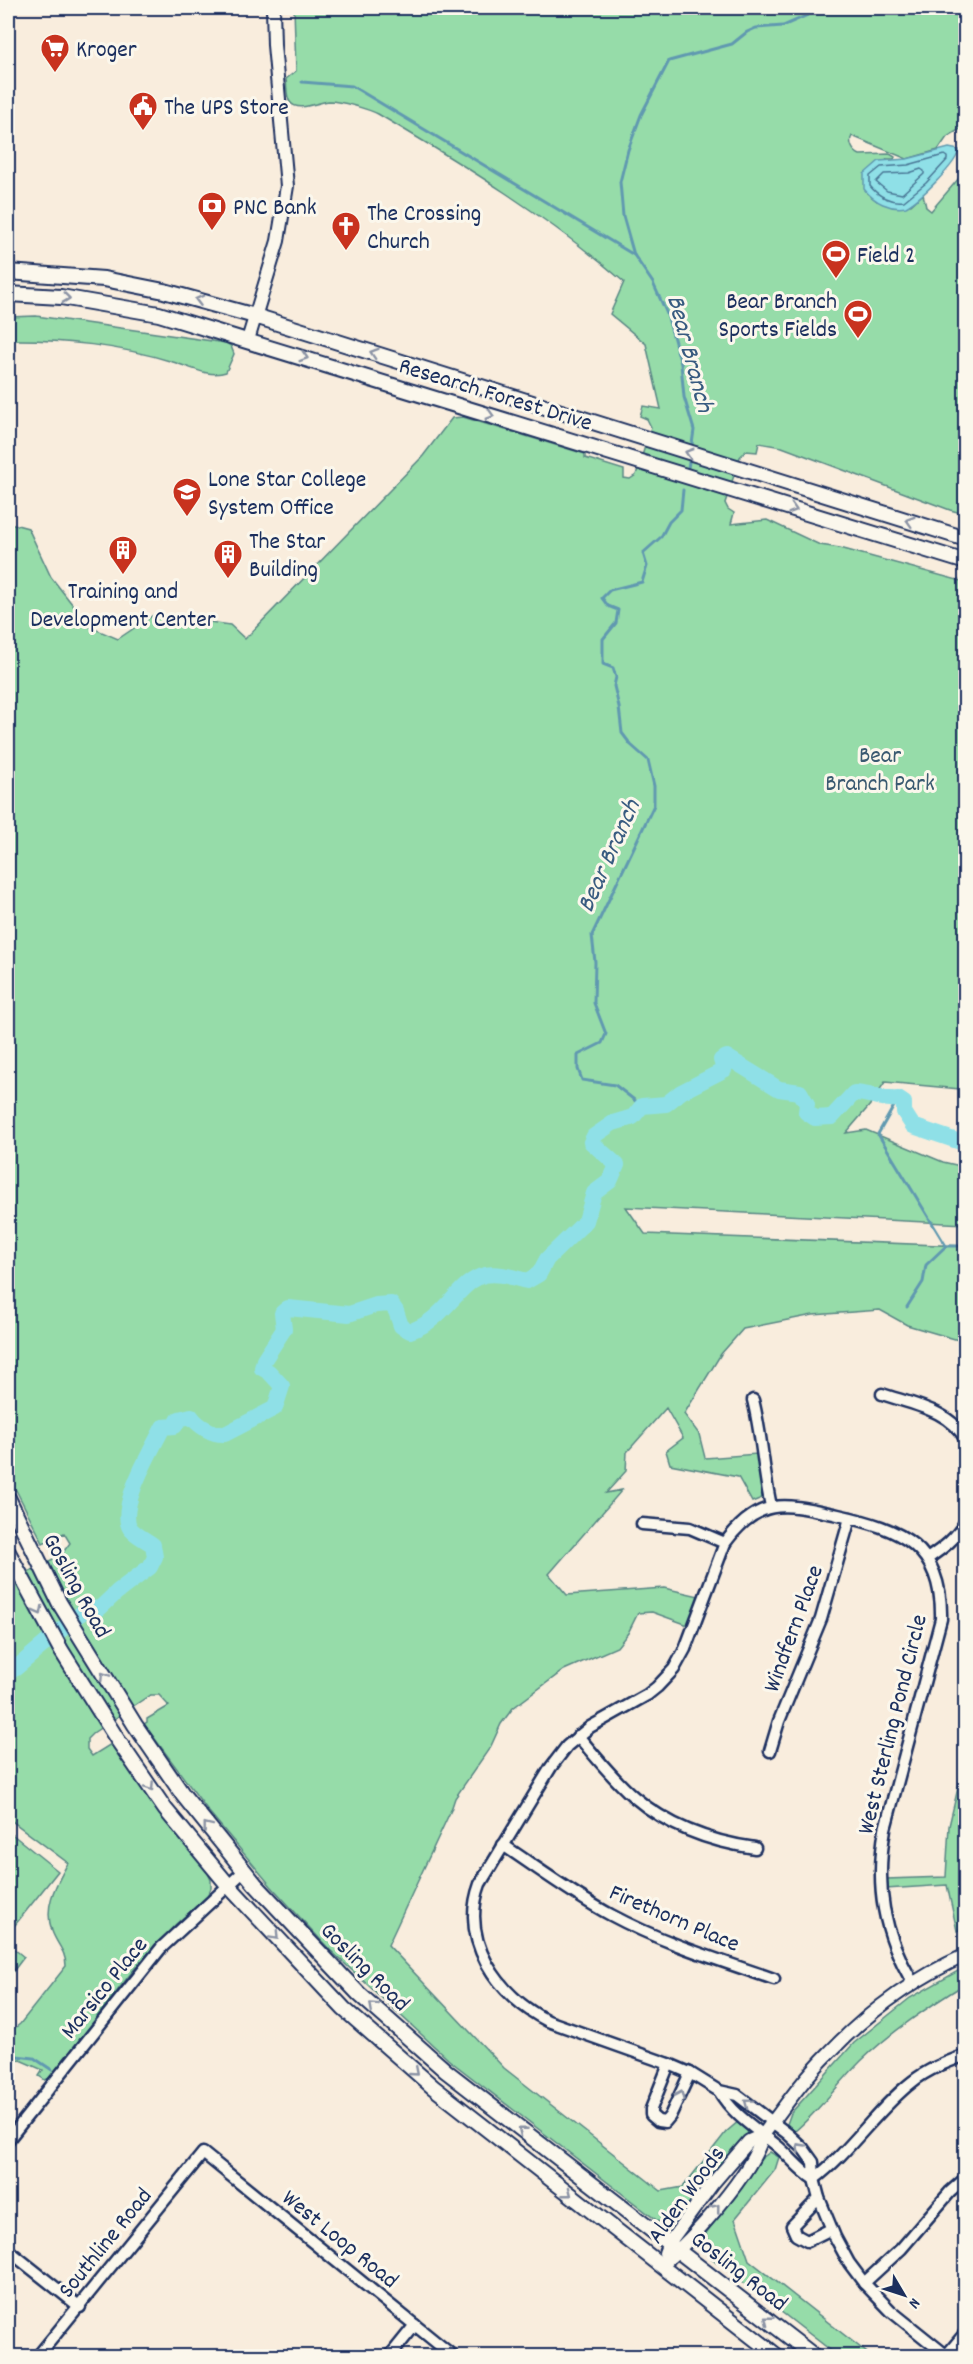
<svg xmlns="http://www.w3.org/2000/svg" width="973" height="2364" font-family="Dekko,sans-serif">
  <rect width="100%" height="100%" fill="#f9eddd"/>
  <filter id="ink" filterUnits="userSpaceOnUse"><feTurbulence type="fractalNoise" baseFrequency=".0167" numOctaves="2"/><feDisplacementMap in="SourceGraphic" scale="12" xChannelSelector="R" yChannelSelector="G"/><feConvolveMatrix kernelMatrix="1 2 1 2 8 2 1 2 1" color-interpolation-filters="sRGB"/></filter>
  <g filter="url(#ink)">
    <!-- green -->
    <g fill="#96dca9" stroke="#588684" stroke-width="1.5">
      <path d="M294,8H965V126L947,137L938,150L907,159L852,136C848,143 853,152 860,155L890,154L895,157L894,159H887L867,193L877,201L911,205L923,194L926,207L931,211L965,171V514L950,510L782,447L759,443L757,452L746,451L740,457L725,503L728,509L734,513L731,524L767,520L820,545L840,548L965,582V1095L960,1089L885,1082L879,1091L875,1090L870,1105L846,1133L866,1130L943,1162L965,1167V1224L626,1207L645,1234L965,1246V1342L907,1325L880,1310L813,1315L743,1329L721,1354L684,1414L699,1434L705,1458L757,1454L762,1498L752,1502L738,1477L670,1464L666,1451L683,1438L666,1408L627,1452L626,1471L606,1493L622,1490L549,1574L567,1595L664,1588L699,1596L688,1625L652,1612L638,1613L628,1633L617,1647L564,1670L513,1708L501,1724L491,1746L455,1798L451,1810L388,1945L504,2068L661,2191L683,2187L726,2132L739,2121L747,2127L748,2137L676,2225L668,2229L449,2060L330,1950L271,1886L209,1812L144,1724L147,1722V1719L169,1706L159,1695H150L93,1733L87,1739V1749L92,1756L111,1744L148,1796L207,1871L211,1880V1888L207,1897L176,1924L135,1968L50,2078L45,2080L39,2076L43,2070L20,2060L8,2061V2033L20,2024L66,1966C66,1951 57,1945 52,1931C43,1906 56,1885 68,1863L8,1818V1582L61,1555L70,1543L64,1533L43,1543L16,1490L12,1491L8,1481V525L10,523L28,528L51,577L90,627L118,639L155,614L230,625L245,639L423,456L452,418L463,417L585,454V458L624,470V478L630,479L636,475L651,427L647,419L640,416L643,406L661,409L646,344L610,314L624,282C549,217 464,165 378,114C368,109 340,101 329,101C318,102 298,113 290,102C286,97 287,86 286,79L296,71Z"/>
      <path d="M36,316L226,343L231,346L234,354L226,372C209,378 190,367 173,362C123,346 61,339 8,340V317Z"/>
      <polygon points="965,1758 965,1927 957,1931 947,1885 886,1889 886,1879 946,1877 949,1826"/>
      <polygon points="8,1831 58,1871 15,1925 8,1919"/>
      <polygon points="8,1944 24,1957 8,1978"/>
      <path d="M965,1967V1984C928,2007 892,2031 861,2061C838,2084 818,2112 794,2132L787,2124L791,2113L854,2043L910,1998Z"/>
      <polygon points="770,2152 779,2157 775,2170 735,2219 749,2260 871,2356 838,2356 709,2256 706,2233 761,2159"/>
    </g>
    <!-- water -->
    <path fill="#8fe0e7" stroke="#6199b0" stroke-width="1.5" d="M949,148L959,150C957,164 919,200 906,207C890,210 874,202 864,189V174L879,161L907,159Z"/>
    <g fill="none" stroke-linecap="round" stroke-linejoin="round">
      <!-- shore -->
      <g stroke="#497695" stroke-width="1.5">
        <path d="M944,155L947,157V160L926,183L904,201C891,203 878,196 870,186V176L881,167L908,165Z"/>
        <polygon points="921,169 924,171 924,174 902,194 887,191 876,182 884,174 909,173"/>
      </g>
      <!-- stream -->
      <g stroke="#6199b0" stroke-width="3">
        <polyline points="923,8 928,9 943,8 966,14"/>
        <polyline points="302,82 352,86 634,255"/>
        <polyline points="692,444 694,430 684,397 681,364 667,314 653,283 634,255 623,216 620,182 628,150 641,115 669,61 732,44 747,32 756,28 783,26 824,8"/>
        <polyline points="688,468 689,462"/>
        <polyline points="898,1099 878,1134 946,1246 966,1246"/>
        <polyline points="642,1106 615,1085 582,1080 578,1069 578,1055 602,1043 606,1034 594,1003 595,962 592,935 654,805 654,786 648,760 631,745 622,733 619,707 614,686 616,677 613,668 603,664 603,639 616,623 618,610 608,606 602,598 610,590 642,582 647,566 643,553 661,537 669,522 681,510 683,490"/>
        <polyline points="907,1307 923,1282 926,1265 946,1246"/>
        <polyline points="8,2055 34,2058 52,2070"/>
      </g>
      <!-- river -->
      <path stroke="#8fe0e7" stroke-width="16" d="M8,1672L16,1668L85,1610L100,1608L117,1592L150,1567L155,1557L153,1545C146,1540 135,1535 130,1528C117,1507 153,1448 163,1427L175,1426L179,1419L191,1416C198,1426 213,1435 225,1434L275,1408L282,1386L269,1372L262,1368L264,1360L284,1329L282,1313L288,1308L349,1314L376,1305L391,1304L396,1311L401,1326L410,1331C445,1321 458,1281 485,1275C499,1272 514,1278 527,1281L539,1274L547,1259L586,1221L594,1193L610,1181L617,1165L591,1142L594,1136L613,1123L633,1117L642,1106L666,1104L681,1092L724,1070L721,1060L727,1057L779,1089L800,1092L807,1104L806,1112L815,1118L832,1117L854,1093C870,1093 883,1101 898,1099L904,1103V1112L913,1126L966,1144"/>
      <!-- minor casing -->
      <g stroke="#1b2f5e" stroke-width="15">
        <g id="minor">
          <path d="M882,1394C911,1404 952,1410 966,1441"/>
          <path d="M753,1400C762,1435 763,1471 771,1506"/>
          <polyline points="642,1524 690,1528 725,1543"/>
          <path d="M927,1559C943,1548 956,1539 966,1521"/>
          <path d="M578,1736C596,1757 613,1779 634,1797C668,1826 712,1842 755,1848"/>
          <polyline points="770,1751 779,1721 821,1619 850,1518"/>
          <path d="M503,1845C539,1869 574,1895 611,1915C663,1943 719,1960 774,1979"/>
          <path d="M913,1983C883,1933 875,1886 885,1829L941,1619C943,1546 901,1529 838,1515C786,1504 760,1495 725,1543L685,1649L674,1669L657,1687L647,1695L590,1727L567,1746L551,1767L480,1884C459,1941 498,1996 548,2021L669,2064L690,2073L719,2091L737,2095L788,2134L803,2148L813,2162L814,2179L819,2198L835,2237L849,2263L864,2283L891,2311L947,2356"/>
          <polyline points="669,2064 651,2109 651,2115 658,2121 665,2122 670,2116 690,2073"/>
          <path d="M719,2091C733,2115 755,2128 776,2145C790,2156 799,2170 814,2179"/>
          <polyline points="8,2140 161,1948 243,1872"/>
          <path d="M814,2179C851,2151 876,2110 912,2082C928,2069 947,2062 966,2055"/>
          <polyline points="819,2198 792,2226 796,2235 807,2241 831,2229"/>
          <polyline points="8,2250 80,2307"/>
          <polyline points="864,2283 901,2249 950,2192 966,2178"/>
          <polyline points="38,2356 203,2153 453,2356"/>
          <polyline points="390,2356 415,2325"/>
          <polyline points="946,2356 966,2332"/>
        </g>
      </g>
      <!-- tertiary casing -->
      <g stroke="#1b2f5e" stroke-width="16">
        <g id="tertiary">
          <polyline points="248,340 278,241 287,186 274,45 273,8"/>
          <polyline points="665,2253 669,2243 713,2183 749,2141 763,2135"/>
          <path d="M661,2265C693,2239 752,2174 763,2135C784,2107 804,2078 829,2053C868,2012 915,1978 966,1955"/>
        </g>
      </g>
      <!-- secondary casing -->
      <g stroke="#1b2f5e" stroke-width="18">
        <g id="secondary">
          <polyline points="8,272 104,279 164,291 255,316 966,539"/>
          <polyline points="8,294 61,297 159,314 966,562"/>
          <polyline points="8,1498 60,1604 135,1725 183,1795 255,1884 359,1994 446,2071 814,2356"/>
          <polyline points="8,1552 61,1650 117,1739 165,1809 228,1885 344,2009 433,2087 777,2356"/>
        </g>
      </g>
      <!-- minor -->
      <use href="#minor" stroke="#fbf7ec" stroke-width="10"/>
      <!-- tertiary -->
      <use href="#tertiary" stroke="#fbf7ec" stroke-width="12"/>
      <!-- secondary -->
      <use href="#secondary" stroke="#fbf7ec" stroke-width="14"/>
    </g>
    <!-- one-way arrows -->
    <defs><path id="oneway-chevron" d="M-2-3.5L2.5 0L-2 3.5" fill="none" stroke-width="1.6" stroke-linecap="round" stroke-linejoin="round" transform="scale(1.5)"/></defs>
    <g stroke="#8b93a5">
      <use href="#oneway-chevron" transform="translate(66 298) rotate(7)"/>
      <use href="#oneway-chevron" transform="translate(199 300) rotate(-165)"/>
      <use href="#oneway-chevron" transform="translate(374 353) rotate(-162)"/>
      <use href="#oneway-chevron" transform="translate(304 357) rotate(17)"/>
      <use href="#oneway-chevron" transform="translate(490 415) rotate(17)"/>
      <use href="#oneway-chevron" transform="translate(689 453) rotate(-163)"/>
      <use href="#oneway-chevron" transform="translate(793 509) rotate(17)"/>
      <use href="#oneway-chevron" transform="translate(910 521) rotate(-163)"/>
      <use href="#oneway-chevron" transform="translate(39 1611) rotate(62)"/>
      <use href="#oneway-chevron" transform="translate(104 1676) rotate(-123)"/>
      <use href="#oneway-chevron" transform="translate(150 1787) rotate(56)"/>
      <use href="#oneway-chevron" transform="translate(207 1826) rotate(-128)"/>
      <use href="#oneway-chevron" transform="translate(275 1936) rotate(47)"/>
      <use href="#oneway-chevron" transform="translate(373 2006) rotate(-138)"/>
      <use href="#oneway-chevron" transform="translate(415 2072) rotate(41)"/>
      <use href="#oneway-chevron" transform="translate(680 2095) rotate(-66)"/>
      <use href="#oneway-chevron" transform="translate(748 2103) rotate(-143)"/>
      <use href="#oneway-chevron" transform="translate(522 2131) rotate(-142)"/>
      <use href="#oneway-chevron" transform="translate(800 2147) rotate(-133)"/>
      <use href="#oneway-chevron" transform="translate(568 2193) rotate(38)"/>
      <use href="#oneway-chevron" transform="translate(716 2208) rotate(-51)"/>
      <use href="#oneway-chevron" transform="translate(768 2320) rotate(-142)"/>
    </g>
  </g>
  <!-- icons -->
  <defs>
    <g id="supermarket-pin" transform="scale(1.5)"><path d="M0 17L-7.5 6A9.5 9.5 0 1 1 7.5 6Z" fill="#c8321e" stroke="#fbf7ec"/><path d="M-6-5.5h2.5l.6 2H6L4.5 2H-2.5L-4.4-4H-6ZM-1.5 3.2a1.3 1.3 0 1 0 .1 0ZM3 3.2a1.3 1.3 0 1 0 .1 0Z" fill="#fff"/></g>
    <g id="civic-pin" transform="scale(1.5)"><path d="M0 17L-7.5 6A9.5 9.5 0 1 1 7.5 6Z" fill="#c8321e" stroke="#fbf7ec"/><path d="M-.6-6.5H3V-4.5H.6V-3L4-1V1h2V6H-6V1h2V-1L-.6-3ZM-1.2 2.5V6h2.4V2.5Z" fill="#fff"/></g>
    <g id="bank-pin" transform="scale(1.5)"><path d="M0 17L-7.5 6A9.5 9.5 0 1 1 7.5 6Z" fill="#c8321e" stroke="#fbf7ec"/><path d="M-6-4H6V4H-6ZM0-2.3a2.3 2.3 0 1 0 0 4.6a2.3 2.3 0 1 0 0-4.6Z" fill="#fff"/></g>
    <g id="church-pin" transform="scale(1.5)"><path d="M0 17L-7.5 6A9.5 9.5 0 1 1 7.5 6Z" fill="#c8321e" stroke="#fbf7ec"/><path d="M-1.2-6h2.4v3.5h3.3v2.4h-3.3V6h-2.4V-.1h-3.3v-2.4h3.3Z" fill="#fff"/></g>
    <g id="stadium-pin" transform="scale(1.5)"><path d="M0 17L-7.5 6A9.5 9.5 0 1 1 7.5 6Z" fill="#c8321e" stroke="#fbf7ec"/><path d="M0-5a6.5 5 0 1 0 0 10a6.5 5 0 1 0 0-10ZM-3.5-1.8h7v3.6h-7Z" fill="#fff"/></g>
    <g id="university-pin" transform="scale(1.5)"><path d="M0 17L-7.5 6A9.5 9.5 0 1 1 7.5 6Z" fill="#c8321e" stroke="#fbf7ec"/><path d="M0-5L7-2L0 1L-7-2ZM-4 1L0 2.5L4 1V4Q0 6-4 4Z" fill="#fff"/></g>
    <g id="building-pin" transform="scale(1.5)"><path d="M0 17L-7.5 6A9.5 9.5 0 1 1 7.5 6Z" fill="#c8321e" stroke="#fbf7ec"/><path d="M-4-6H4V6H1V3H-1V6H-4ZM-2.5-4.3h1.7v1.8h-1.7ZM.8-4.3h1.7v1.8H.8ZM-2.5-1h1.7V.8h-1.7ZM.8-1h1.7V.8H.8Z" fill="#fff"/></g>
  </defs>
  <g fill-rule="evenodd">
    <use href="#supermarket-pin" x="55" y="48"/>
    <use href="#civic-pin" x="143" y="106"/>
    <use href="#bank-pin" x="212" y="206"/>
    <use href="#church-pin" x="346" y="226"/>
    <use href="#stadium-pin" x="836" y="254"/>
    <use href="#stadium-pin" x="858" y="314"/>
    <use href="#university-pin" x="187" y="492"/>
    <use href="#building-pin" x="123" y="550"/>
    <use href="#building-pin" x="228" y="554"/>
  </g>
  <g text-anchor="middle" stroke-width="6" stroke-linejoin="round" paint-order="stroke">
    <!-- poi labels -->
    <g font-size="24" fill="#1b2f5e" stroke="#fbf7ec" text-anchor="start">
      <text x="76" y="56">Kroger</text>
      <text x="164" y="114">The UPS Store</text>
      <text x="233" y="214">PNC Bank</text>
      <text x="367" y="220">The Crossing<tspan x="367" dy="28">Church</tspan></text>
      <text x="857" y="262">Field 2</text>
      <text x="837" y="308" text-anchor="end">Bear Branch<tspan x="837" dy="28">Sports Fields</tspan></text>
      <text x="208" y="486">Lone Star College<tspan x="208" dy="28">System Office</tspan></text>
      <text x="249" y="548">The Star<tspan x="249" dy="28">Building</tspan></text>
      <text x="123" y="598" text-anchor="middle">Training and<tspan x="123" dy="28">Development Center</tspan></text>
    </g>
    <!-- street labels -->
    <g font-size="24" fill="#1b2f5e" stroke="#fbf7ec">
      <text transform="translate(496 393) rotate(17)" y="8">Research Forest Drive</text>
      <text transform="translate(78 1585) rotate(61)" y="8">Gosling Road</text>
      <text transform="translate(792 1628) rotate(-70)" y="8">Windfern Place</text>
      <text transform="translate(891 1724) rotate(-76)" y="8">West Sterling Pond Circle</text>
      <text transform="translate(675 1917) rotate(23)" y="8">Firethorn Place</text>
      <text transform="translate(366 1966) rotate(45)" y="8">Gosling Road</text>
      <text transform="translate(103 1987) rotate(-51)" y="8">Marsico Place</text>
      <text transform="translate(685 2194) rotate(-54)" y="8">Alden Woods</text>
      <text transform="translate(341 2238) rotate(39)" y="8">West Loop Road</text>
      <text transform="translate(104 2242) rotate(-51)" y="8">Southline Road</text>
      <text transform="translate(740 2270) rotate(38)" y="8">Gosling Road</text>
    </g>
    <!-- park labels -->
    <g font-size="24" fill="#3a5a71" stroke="#fbf7ec">
      <text x="880" y="762">Bear<tspan x="880" dy="28">Branch Park</tspan></text>
    </g>
    <!-- water labels -->
    <g font-size="26" font-style="italic" fill="#385b80" stroke="#fbf7ec">
      <text transform="translate(692 353) rotate(75)" y="9">Bear Branch</text>
      <text transform="translate(607 855) rotate(-66)" y="9">Bear Branch</text>
    </g>
  </g>
  <!-- margin -->
  <rect width="973" height="2364" fill="none" stroke="#fbf7ec" stroke-width="30"/>
  <rect x="15" y="15" width="943" height="2334" fill="none" stroke="#1b2f5e" stroke-width="2" filter="url(#ink)"/>
  <!-- north arrow -->
  <g transform="translate(904 2295) rotate(129)" stroke="#fbf7ec" stroke-width="4.5" paint-order="stroke">
  <path d="M0-4.5L10 22L0 15L-10 22Z" fill="#1b2f5e"/>
  <text y="-9" font-size="16" font-weight="bold" text-anchor="middle" fill="#1b2f5e">N</text>
  </g>
</svg>
